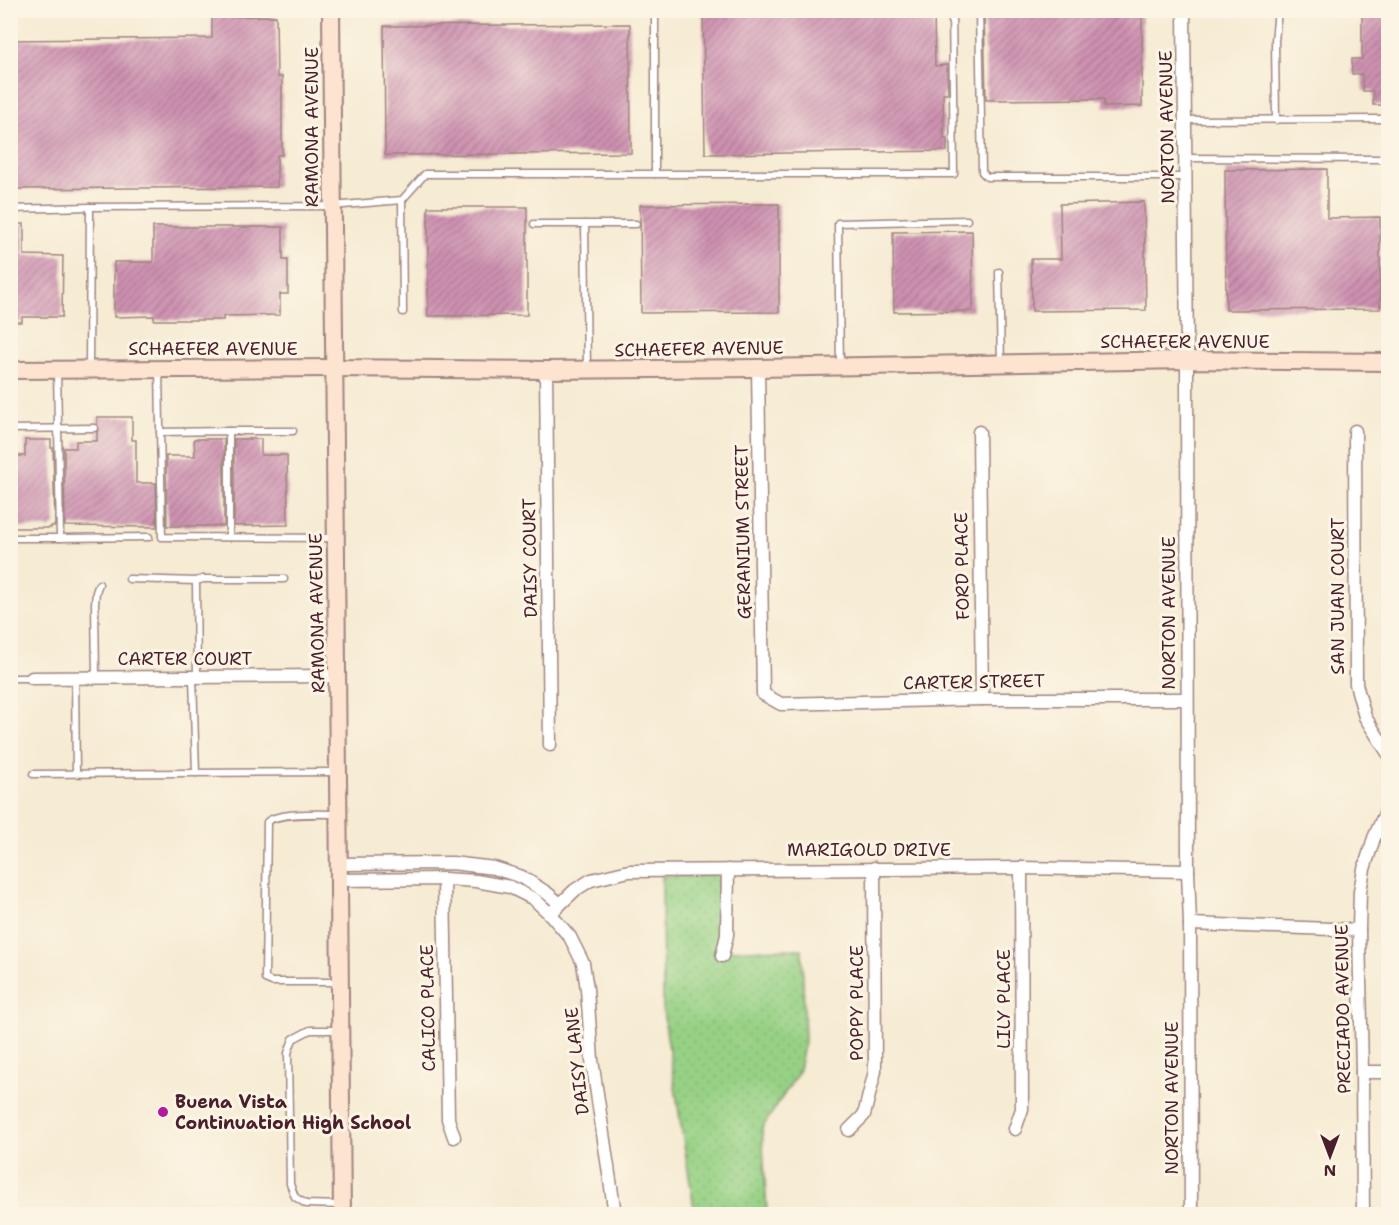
<svg xmlns="http://www.w3.org/2000/svg" width="1399" height="1225" font-family="'Shantell Sans',sans-serif">
  <defs>
    <pattern id="park-dots" width="8" height="8" patternUnits="userSpaceOnUse" patternTransform="scale(1.5)"><rect width="8" height="8" fill="#97d185"/><path d="M2 2h.1M6 6h.1" fill="none" stroke="#84b373" stroke-width="1.8" stroke-linecap="round"/></pattern>
    <pattern id="building-hatch" width="6" height="6" patternUnits="userSpaceOnUse" patternTransform="scale(1.5)"><rect width="6" height="6" fill="#ce91b1"/><path d="M-1 1l2-2M0 6l6-6M5 7l2-2" fill="none" stroke="#a97690"/></pattern>
  </defs>
  <rect width="100%" height="100%" fill="#fcf5e5"/>
  <filter id="ink" filterUnits="userSpaceOnUse"><feTurbulence type="fractalNoise" baseFrequency=".0167" numOctaves="2"/><feDisplacementMap in="SourceGraphic" scale="12" xChannelSelector="R" yChannelSelector="G"/><feConvolveMatrix kernelMatrix="1 2 1 2 8 2 1 2 1" color-interpolation-filters="sRGB"/></filter>
  <filter id="wash" filterUnits="userSpaceOnUse"><feTurbulence type="fractalNoise" baseFrequency=".008" numOctaves="4" result="noise"/><feDisplacementMap in="SourceGraphic" scale="24" xChannelSelector="R" yChannelSelector="G"/><feGaussianBlur stdDeviation="1.35" result="paint"/><feColorMatrix in="noise" values="0 0 0 0 0 0 0 0 0 0 0 0 0 0 0 0 0 1.4 0 .05"/><feComposite in="paint" operator="in"/></filter>
  <g filter="url(#wash)">
    <rect width="100%" height="100%" fill="#f6ebd3"/>
    <!-- park -->
    <polygon fill="url(#park-dots)" stroke="#707858" stroke-width="1.5" points="717,875 729,950 802,949 805,1041 798,1073 762,1128 767,1214 695,1214 663,1011 662,876"/>
    <g id="blocks">
      <!-- building -->
      <g fill="url(#building-hatch)">
        <polygon points="703,10 934,10 935,66 947,65 948,93 943,93 944,139 947,139 947,151 705,154"/>
        <polygon points="984,10 1142,10 1142,106 1104,107 1104,99 986,100"/>
        <polygon points="1362,10 1389,10 1389,105 1373,105 1373,91 1363,91 1362,74 1352,74 1352,59 1362,59"/>
        <polygon points="276,16 277,77 282,77 282,155 277,155 277,187 10,189 10,40 212,38 212,17"/>
        <polygon points="630,24 631,153 385,155 384,26"/>
        <polygon points="1327,169 1327,218 1380,217 1380,309 1226,310 1225,170"/>
        <polygon points="1144,202 1146,310 1032,311 1031,259 1061,259 1060,204"/>
        <polygon points="779,204 779,312 641,313 640,205"/>
        <polygon points="428,207 527,207 527,315 428,316"/>
        <polygon points="10,224 24,224 24,255 63,256 62,317 22,317 22,322 10,322"/>
        <polygon points="153,227 283,227 283,260 288,260 288,294 280,294 280,315 223,316 223,320 154,320 154,316 114,317 114,262 153,262"/>
        <polygon points="972,231 973,311 894,312 893,232"/>
        <polygon points="97,417 132,417 132,440 136,440 136,483 156,483 157,527 65,526 64,448 76,448 76,441 97,441 97,432 99,429 97,424"/>
        <polygon points="194,439 224,439 224,526 167,526 166,456 195,456"/>
        <polygon points="234,439 261,439 261,455 287,455 288,525 234,526"/>
        <polygon points="25,440 51,440 51,448 53,448 55,526 51,526 51,528 10,528 10,456 25,456"/>
      </g>
    </g>
  </g>
  <g filter="url(#ink)">
    <use href="#blocks" fill-opacity="0" stroke="#a0857f" stroke-width="1.5"/>
    <g fill="none" stroke-linecap="round" stroke-linejoin="round">
      <!-- lane casing -->
      <g stroke="#a0857f" stroke-width="9">
        <g id="lane">
          <polyline points="979,10 982,172 987,177 1185,177"/>
          <polyline points="1185,120 1388,119"/>
          <polyline points="1276,120 1275,41 1278,10"/>
          <polyline points="1186,158 1388,159"/>
          <polyline points="655,174 954,174 952,10"/>
          <polyline points="402,200 403,312"/>
          <polyline points="10,209 90,207 332,206 402,200 425,174 655,174 655,10"/>
          <polyline points="534,224 636,224"/>
          <polyline points="585,224 587,369"/>
          <polyline points="999,272 1001,363"/>
          <polyline points="840,366 838,223 967,220"/>
          <polyline points="89,368 90,207"/>
          <polyline points="159,369 162,537 335,538"/>
          <polyline points="10,429 94,428"/>
          <polyline points="229,431 293,431"/>
          <polyline points="160,432 229,431 229,536"/>
          <polyline points="10,538 60,538 57,370"/>
          <polyline points="60,538 149,537"/>
          <polyline points="129,579 196,581 203,579 284,579"/>
          <polyline points="196,581 197,677"/>
          <polyline points="96,677 95,604 96,592 99,584"/>
          <polyline points="193,677 196,773"/>
          <polyline points="10,678 32,678"/>
          <polyline points="75,678 76,773"/>
          <polyline points="33,774 337,772"/>
          <path d="M338,814C321,814 278,812 267,822L265,979L272,982H339"/>
          <polyline points="340,1030 310,1030 293,1039 288,1053 290,1184 295,1197 306,1204 341,1205"/>
        </g>
      </g>
      <!-- street casing -->
      <g stroke="#a0857f" stroke-width="15">
        <g id="street">
          <polyline points="1184,10 1187,360 1188,871 1190,924 1191,1214"/>
          <polyline points="758,368 763,694 781,704 982,699 1187,699"/>
          <polyline points="546,370 550,745"/>
          <polyline points="1355,431 1356,684 1365,717 1388,753"/>
          <polyline points="979,432 982,699"/>
          <polyline points="32,678 338,676"/>
          <polyline points="339,864 452,863 494,868 522,877 547,893 560,904"/>
          <polyline points="444,879 448,1119 454,1137"/>
          <polyline points="339,880 444,879 476,881 510,887 534,899 550,914 570,937 583,963 587,989 592,1060 615,1214"/>
          <polyline points="550,914 575,890 591,880 629,871 1021,868 1188,871"/>
          <polyline points="1190,924 1359,930"/>
          <polyline points="722,956 727,935 728,870"/>
          <polyline points="1362,1072 1388,1072"/>
          <polyline points="1015,1129 1022,1109 1021,868"/>
          <polyline points="849,1130 864,1115 875,1071 874,868"/>
          <polyline points="1363,1214 1362,1072 1359,930 1360,891 1364,869 1374,838 1386,811 1388,808"/>
        </g>
      </g>
      <!-- secondary casing -->
      <g stroke="#a0857f" stroke-width="20">
        <g id="secondary">
          <polyline points="331,10 342,1214"/>
          <polyline points="10,370 334,368 546,370 758,368 1187,360 1388,362"/>
        </g>
      </g>
      <!-- lane -->
      <use href="#lane" stroke="#fff" stroke-width="6"/>
      <!-- street -->
      <use href="#street" stroke="#fff" stroke-width="12"/>
      <!-- secondary -->
      <use href="#secondary" stroke="#fde4d1" stroke-width="16"/>
    </g>
  </g>
  <!-- markers -->
  <circle fill="#b5179e" stroke="#fcf5e5" stroke-width="2" cx="163" cy="1112" r="6"/>
  <g text-anchor="middle" stroke-width="6" stroke-linejoin="round" paint-order="stroke">
    <!-- street labels -->
    <g font-size="18" fill="#4a1f2b" stroke="#fcf5e5">
      <text transform="translate(312 127) rotate(-90)" y="6">RAMONA AVENUE</text>
      <text transform="translate(1167 127) rotate(-91)" y="6">NORTON AVENUE</text>
      <text x="1185" y="348">SCHAEFER AVENUE</text>
      <text x="213" y="355">SCHAEFER AVENUE</text>
      <text transform="translate(699 349) rotate(-1)" y="6">SCHAEFER AVENUE</text>
      <text transform="translate(743 532) rotate(-91)" y="6">GERANIUM STREET</text>
      <text transform="translate(530 558) rotate(-91)" y="6">DAISY COURT</text>
      <text transform="translate(962 566) rotate(-91)" y="6">FORD PLACE</text>
      <text transform="translate(1338 596) rotate(-90)" y="6">SAN JUAN COURT</text>
      <text transform="translate(317 613) rotate(-91)" y="6">RAMONA AVENUE</text>
      <text transform="translate(1169 613) rotate(-90)" y="6">NORTON AVENUE</text>
      <text x="185" y="665">CARTER COURT</text>
      <text transform="translate(974 682) rotate(-1)" y="6">CARTER STREET</text>
      <text x="869" y="856">MARIGOLD DRIVE</text>
      <text transform="translate(1004 999) rotate(-90)" y="6">LILY PLACE</text>
      <text transform="translate(857 1003) rotate(-90)" y="6">POPPY PLACE</text>
      <text transform="translate(428 1008) rotate(-91)" y="6">CALICO PLACE</text>
      <text transform="translate(1343 1009) rotate(-91)" y="6">PRECIADO AVENUE</text>
      <text transform="translate(577 1061) rotate(-96)" y="6">DAISY LANE</text>
      <text transform="translate(1172 1098) rotate(-90)" y="6">NORTON AVENUE</text>
    </g>
    <!-- poi labels -->
    <g font-size="18" font-weight="bold" fill="#4a1f2b" stroke="#fcf5e5" text-anchor="start">
      <text x="175" y="1108">Buena Vista<tspan x="175" dy="21">Continuation High School</tspan></text>
    </g>
  </g>
  <!-- margin -->
  <rect width="1399" height="1225" fill="none" stroke="#fcf5e5" stroke-width="36"/>
  <!-- north arrow -->
  <g transform="translate(1330 1156) rotate(180)" stroke="#fcf5e5" stroke-width="4.5" paint-order="stroke">
  <path d="M0-4.5L10 22L0 15L-10 22Z" fill="#4a1f2b"/>
  <text y="-9" font-size="16" font-weight="bold" text-anchor="middle" fill="#4a1f2b">N</text>
  </g>
</svg>
